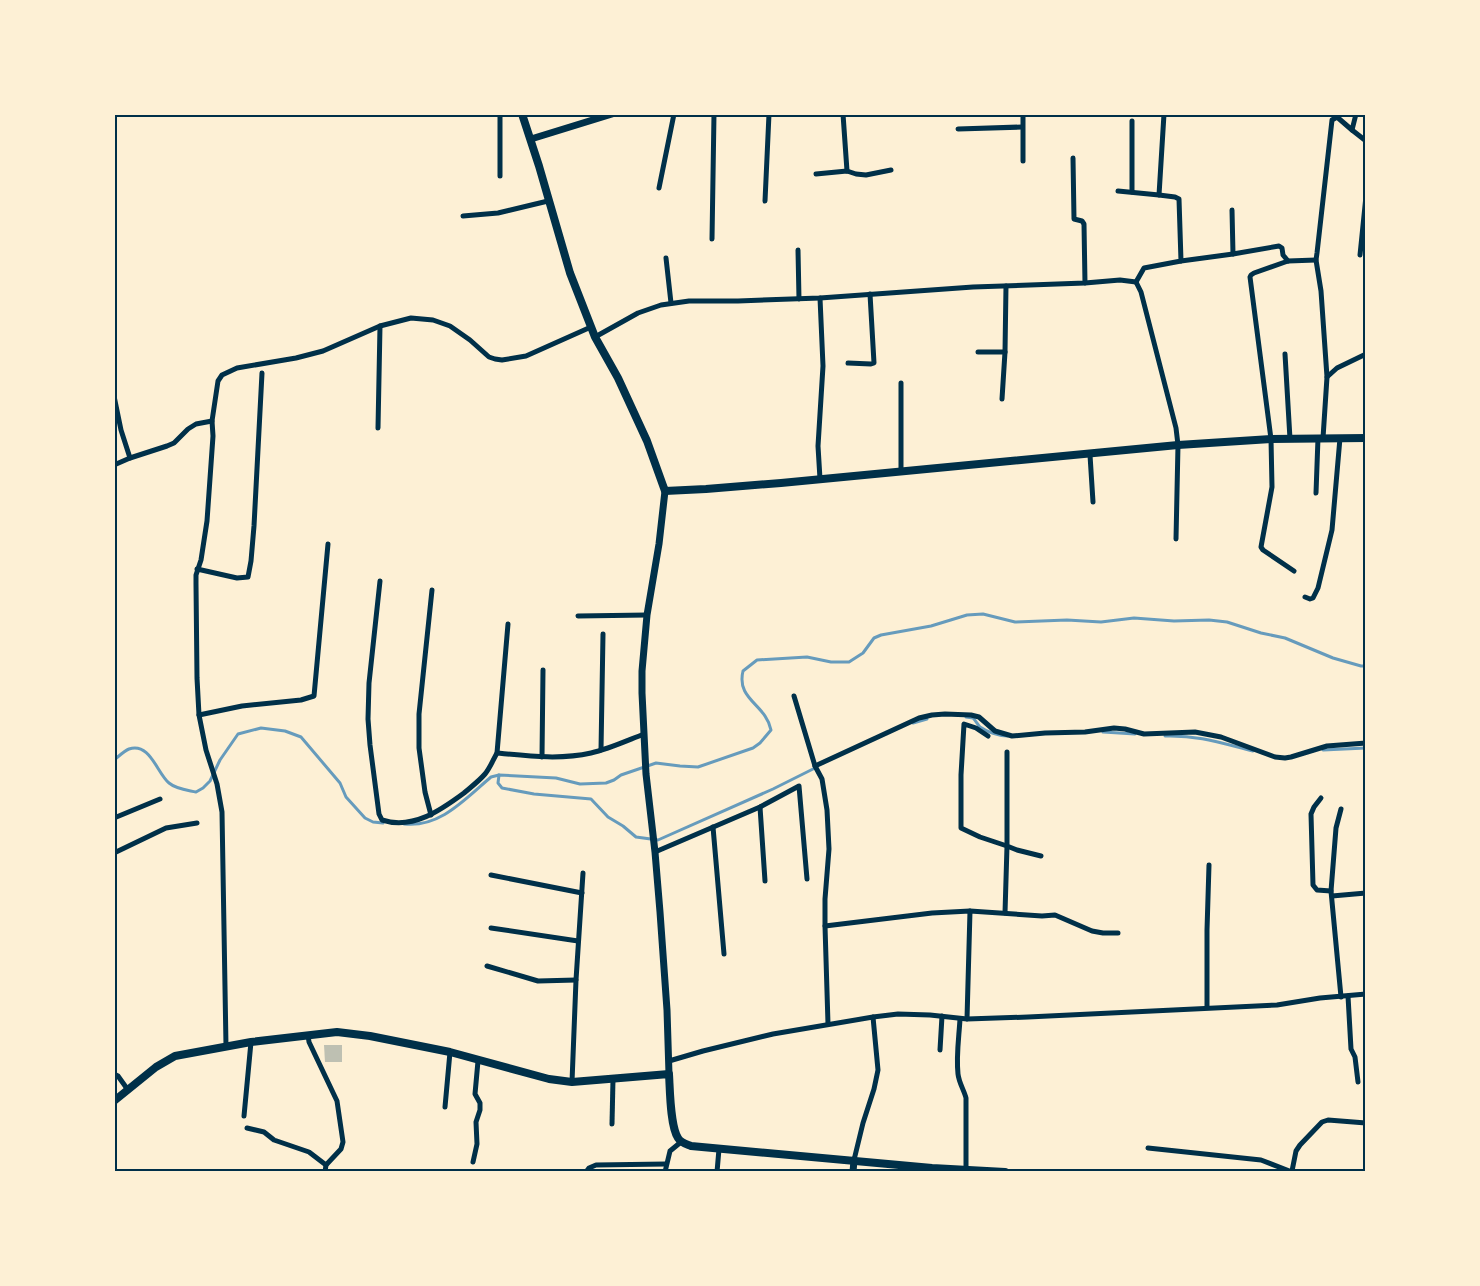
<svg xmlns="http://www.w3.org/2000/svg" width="1480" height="1286" font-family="'Nunito Sans',sans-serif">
  <rect width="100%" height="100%" fill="#fdf0d5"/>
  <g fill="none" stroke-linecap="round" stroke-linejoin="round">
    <!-- stream -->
    <g stroke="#669bbc" stroke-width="3">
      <path d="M966,717L973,718C976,721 978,725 980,727C987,732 999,736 1007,736"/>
      <polyline points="913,723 927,719"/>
      <polyline points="1103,732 1135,734"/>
      <path d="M1165,736C1199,735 1221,743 1253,751"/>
      <polyline points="1323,750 1366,748"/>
      <path d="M114,760C118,757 124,751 129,749C150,742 157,773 169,783C176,789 187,790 196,792L203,788L210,781L220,760L238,734L261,728L285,731L301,737L340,783L346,797L365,818L373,822L383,823"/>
      <polyline points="499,775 498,783 502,788 534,794 591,799 608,817 623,826 636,837 658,840 773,789 815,768"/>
      <path d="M404,824C440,828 465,799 491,777L499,775L556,778L580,784L606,783L614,780L621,775L656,763L680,766L698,767L753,748L760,743L771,730C766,704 736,700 743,671L757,660L807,657L831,662H849L863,653L874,638L881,635L931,626L967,615L983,614L1015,622L1067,620L1101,622L1134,618L1174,621L1209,620L1227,622L1261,633L1285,638L1333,658L1361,666H1366"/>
    </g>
  </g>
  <!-- building -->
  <polygon fill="#bec0b2" points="324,1045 342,1045 342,1062 325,1062"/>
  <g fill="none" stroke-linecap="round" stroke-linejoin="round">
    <!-- minor -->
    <g stroke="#003049" stroke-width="5">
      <polyline points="843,114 847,171"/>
      <polyline points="1023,114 1023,161"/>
      <polyline points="1132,121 1132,192"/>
      <polyline points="958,129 1022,127"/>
      <polyline points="1352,130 1366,141"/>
      <polyline points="1073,158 1074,219 1082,221 1084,224 1085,283"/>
      <polyline points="816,174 847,171 856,174 866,175 891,170"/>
      <polyline points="500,176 500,114"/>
      <polyline points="659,188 674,114"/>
      <polyline points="1118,191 1159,195 1164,114"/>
      <polyline points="765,201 769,114"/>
      <polyline points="1232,210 1233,254 1279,246 1282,248 1283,255 1288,261"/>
      <polyline points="463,216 498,213 548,201"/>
      <polyline points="712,239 714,114"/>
      <polyline points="798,250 799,299"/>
      <polyline points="1360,255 1366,196"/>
      <polyline points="666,258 671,303"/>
      <polyline points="1181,261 1233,254"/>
      <polyline points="1136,282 1141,292 1176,428 1178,445 1176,539"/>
      <polyline points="1136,282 1144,268 1181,261 1179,199 1175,197 1159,195"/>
      <polyline points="595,337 638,313 661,305 689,301 738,301 820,298 973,287 1085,283 1120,280 1136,282"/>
      <polyline points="978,352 1005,352"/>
      <polyline points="1285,354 1290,439"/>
      <polyline points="848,363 871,364 874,363 870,294"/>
      <polyline points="1327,377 1337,368 1366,354"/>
      <polyline points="114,396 121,430 130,458 167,446 174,443 188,429 196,424 212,421"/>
      <polyline points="1002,399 1005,352 1006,286"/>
      <polyline points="378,428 380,326"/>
      <polyline points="1323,438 1327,377 1321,291 1316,260 1317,253 1332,120 1337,117 1352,130 1356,114"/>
      <polyline points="1090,455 1093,502"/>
      <polyline points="114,465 130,458"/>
      <polyline points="901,471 901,383"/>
      <polyline points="820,479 818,446 823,366 820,298"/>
      <polyline points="1316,493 1318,438"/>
      <polyline points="197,569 237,578 248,577 251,561 254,526 262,373"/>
      <polyline points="1294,571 1263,550 1261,547 1272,487 1271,439 1250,277 1251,275 1254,273 1288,261 1316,260"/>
      <path d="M380,581L369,683L368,719L370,745L379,814L382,820C413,830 441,810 464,793C471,787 479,781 485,774C490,768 493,760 497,753L508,624"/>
      <polyline points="1305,597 1310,599 1313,598 1318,588 1332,530 1340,438"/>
      <polyline points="578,616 647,615"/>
      <polyline points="794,696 815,766 822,779 827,810 829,849 825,899 825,926 828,1024"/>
      <polyline points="199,715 242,706 301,700 314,696 328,544"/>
      <polyline points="988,736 976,728 964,724 961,775 961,828 980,837 1007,846 1005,913"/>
      <polyline points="601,750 603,634"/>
      <polyline points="1007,752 1007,846 1017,850 1041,856"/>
      <path d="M497,753C528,756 560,760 591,753C609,749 626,741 644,734"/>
      <polyline points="542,757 543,670"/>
      <polyline points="815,766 919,718 932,715 945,714 971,715 979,717 995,731 1012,736 1045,733 1085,732 1114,728 1125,729 1144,734 1195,732 1221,737 1275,757 1285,758 1291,757 1327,746 1366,743"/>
      <polyline points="1321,798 1314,807 1311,814 1313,885 1317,890 1331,891"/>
      <polyline points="760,807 765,881"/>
      <polyline points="431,815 425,792 419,748 419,714 432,590"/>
      <polyline points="114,818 160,799"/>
      <polyline points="713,827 724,954"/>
      <polyline points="655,852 760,807 799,786 807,879"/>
      <polyline points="114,853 166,828 197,823"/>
      <polyline points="491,875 582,893"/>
      <polyline points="1332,896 1366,893"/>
      <polyline points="825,926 932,913 970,911 1042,916 1055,915 1092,931 1103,933 1118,933"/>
      <polyline points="491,928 578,941"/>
      <polyline points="487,966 538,981 576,980"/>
      <polyline points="1348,996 1351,1049 1355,1057 1358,1082"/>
      <polyline points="1341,997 1331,891 1336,828 1341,809"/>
      <polyline points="1207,1007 1207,930 1209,865"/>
      <path d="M960,1019C959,1037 956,1056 958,1074C959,1083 964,1090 966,1098V1172"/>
      <polyline points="967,1019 970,911"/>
      <polyline points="308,1035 309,1042 337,1101 343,1142 341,1149 326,1165 325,1172"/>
      <polyline points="226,1046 222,812 217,784 206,750 199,715 197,678 196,584 196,575 201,560 207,521 213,436 212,421 218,381 222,375 237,368 296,358 323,351 380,326 411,318 433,320 450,326 470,340 489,357 495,359 502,360 526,356 591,327"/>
      <polyline points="940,1050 942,1016"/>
      <polyline points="669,1061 703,1051 773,1034 873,1017 898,1014 930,1015 967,1019 1028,1017 1277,1005 1320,998 1366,994"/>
      <polyline points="114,1074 118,1076 128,1090"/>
      <polyline points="572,1082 576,980 583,873"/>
      <polyline points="445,1107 450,1052"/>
      <polyline points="244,1116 251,1042"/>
      <polyline points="612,1124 613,1079"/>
      <polyline points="247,1128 264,1132 274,1140 309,1152 326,1165"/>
      <polyline points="1148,1148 1261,1160 1292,1172"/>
      <polyline points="854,1160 863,1123 874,1089 878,1070 873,1017"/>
      <polyline points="473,1162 477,1144 476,1122 480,1110 480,1103 475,1094 478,1061"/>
      <polyline points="586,1172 589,1168 596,1165 666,1164"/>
      <polyline points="665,1172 670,1151 681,1142"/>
      <polyline points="717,1172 719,1149"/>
      <polyline points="1294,1172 1292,1171 1296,1151 1300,1145 1322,1122 1328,1120 1366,1123"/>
    </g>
    <!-- tertiary -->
    <g stroke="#003049" stroke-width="7">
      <polyline points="531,139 612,114"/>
      <polyline points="665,491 659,544 647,615 642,671 642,693 646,774 655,852 660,912 667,1010 669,1074"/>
      <polyline points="853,1172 854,1160"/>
    </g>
    <!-- secondary -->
    <path stroke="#003049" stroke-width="8" d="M114,1101L156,1067L175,1056L251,1042L337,1032L370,1036L450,1052L549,1079L572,1082L669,1074C670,1089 670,1126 678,1138C681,1143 686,1144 691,1146L932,1168L1005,1172"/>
    <!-- primary -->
    <polyline stroke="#003049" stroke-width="8" points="522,114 539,166 570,273 595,337 618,378 647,441 665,491 706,489 781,483 1178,445 1271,439 1366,438"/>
  </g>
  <!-- border -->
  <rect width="1480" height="1286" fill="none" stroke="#fdf0d5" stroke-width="231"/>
  <rect x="116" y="116" width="1248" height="1054" fill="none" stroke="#003049" stroke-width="2"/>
</svg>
